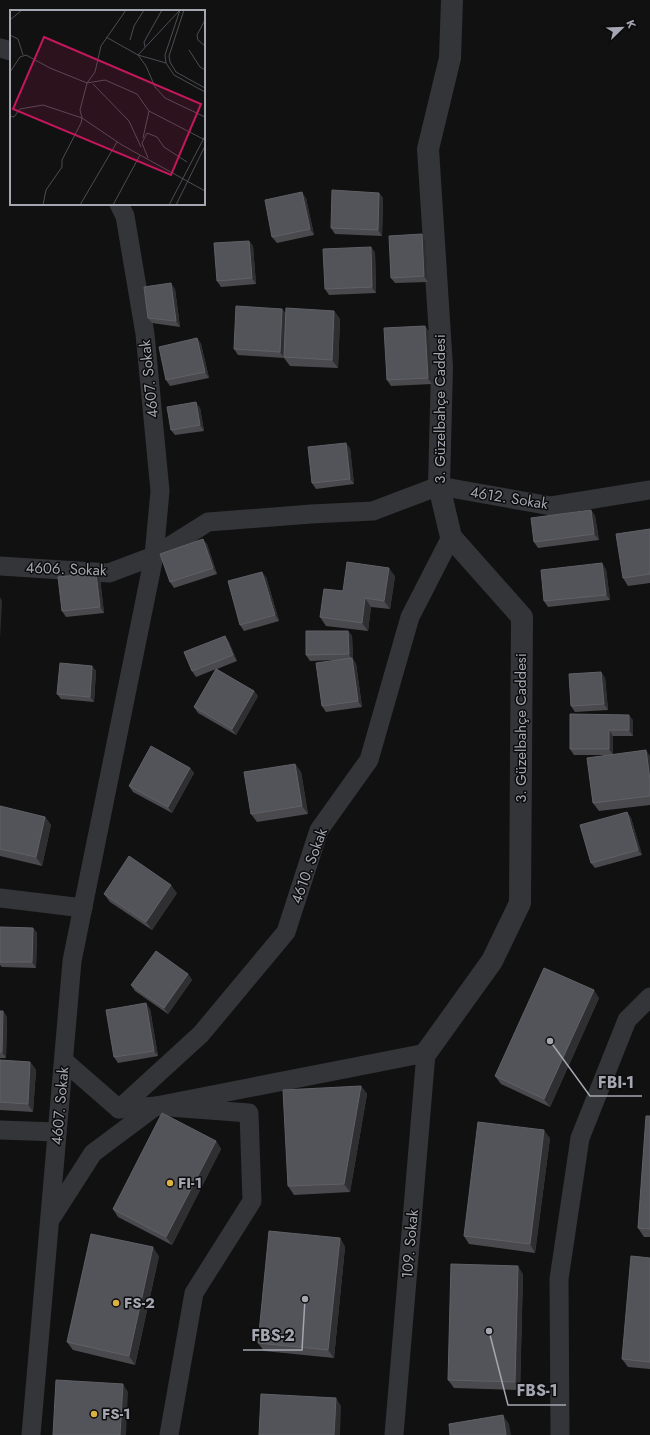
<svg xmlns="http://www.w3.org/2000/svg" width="650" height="1435" font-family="Jost,sans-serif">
  <rect width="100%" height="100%" fill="#111112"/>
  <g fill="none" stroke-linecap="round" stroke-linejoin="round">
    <!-- minor -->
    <g stroke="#343539" stroke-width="19">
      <polyline points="0,48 11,51"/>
      <polyline points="0,566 109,573 154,556 160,491 145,334 125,216 119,204"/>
      <polyline points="0,898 83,908"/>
      <polyline points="64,1061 119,1109 156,1106 426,1053 394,1435"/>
      <polyline points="119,1109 201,1034 286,932 319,830 369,760 410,617 451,537"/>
      <polyline points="0,1130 57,1132"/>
      <polyline points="52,1217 93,1153 156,1106 249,1113 252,1201 194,1293 169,1435"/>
      <polyline points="31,1435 72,961 154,556 208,522 311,514 373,511 439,486 551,506 650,490"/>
      <polyline points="560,1435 559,1279 580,1138 627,1020 650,997"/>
    </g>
    <!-- tertiary -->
    <polyline stroke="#343539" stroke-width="22" points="426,1053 492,961 520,903 522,617 451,537 439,486 442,367 428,149 450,58 452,0"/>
  </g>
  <!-- wall -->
  <g fill="#4a4a4e">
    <polygon points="379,193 383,198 382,236 335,234 331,228"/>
    <polygon points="306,198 314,235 277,243 272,237"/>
    <polygon points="422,234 426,240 428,282 395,283 391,278"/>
    <polygon points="249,241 253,246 256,284 221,287 217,281"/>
    <polygon points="375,252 376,293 329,295 325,289"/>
    <polygon points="175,289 180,327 152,323 148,318"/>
    <polygon points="282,309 286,314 334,311 340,319 338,368 290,366 284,358 238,355 234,349"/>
    <polygon points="425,326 429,332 432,384 391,386 387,380"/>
    <polygon points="197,338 201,344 209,378 170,386 166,380"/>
    <polygon points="200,408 204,431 175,435 171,430"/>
    <polygon points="350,448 354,484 316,489 312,483"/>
    <polygon points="591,510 595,516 599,540 538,548 534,542"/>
    <polygon points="650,529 650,583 628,586 623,578"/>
    <polygon points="207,544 217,574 174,588 170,582"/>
    <polygon points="606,569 610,600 548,607 544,601"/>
    <polygon points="96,573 100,579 104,613 66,617 62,611"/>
    <polygon points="395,576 390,609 371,607 368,631 326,626 320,617 343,591"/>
    <polygon points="266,577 279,621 244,631 240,625"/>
    <polygon points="348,631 352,636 353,659 356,664 362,707 326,712 322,706 336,660 310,661 306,655"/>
    <polygon points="225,636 229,642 237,661 217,669 254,691 258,696 236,735 198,713 194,707 216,669 196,677 192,671"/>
    <polygon points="92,666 96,671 94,702 61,699 57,694"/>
    <polygon points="601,672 605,678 608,710 575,712 571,706"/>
    <polygon points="570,714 633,720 633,736 613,736 613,754 650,756 650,805 599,811 593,803 608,755 574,755 570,749"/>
    <polygon points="295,764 301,772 308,814 257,822 251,814"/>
    <polygon points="190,768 194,773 172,813 133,792 129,786"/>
    <polygon points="0,806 45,817 51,825 42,866 0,856"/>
    <polygon points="627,812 631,818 642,855 595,868 591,863"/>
    <polygon points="177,893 152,930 110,902 104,894"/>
    <polygon points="0,927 33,928 37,933 36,968 2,967 0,965"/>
    <polygon points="188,974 192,980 168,1014 135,991 131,985"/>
    <polygon points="599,998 550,1107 501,1084 495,1076"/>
    <polygon points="150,1009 158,1056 118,1063 114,1057"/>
    <polygon points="0,1011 3,1011 7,1017 6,1058 0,1058"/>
    <polygon points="0,1060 30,1062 36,1070 33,1112 0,1110"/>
    <polygon points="361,1086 367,1094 350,1192 294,1195 288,1186"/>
    <polygon points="650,1116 650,1237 644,1237 638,1228"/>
    <polygon points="550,1138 535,1253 469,1244 464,1236"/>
    <polygon points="216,1141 221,1149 172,1245 118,1217 113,1209"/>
    <polygon points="340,1238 345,1247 334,1358 264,1351 258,1343"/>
    <polygon points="159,1256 135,1365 73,1350 67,1342"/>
    <polygon points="650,1258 650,1369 628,1367 622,1359"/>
    <polygon points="523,1274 520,1390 454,1388 448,1380"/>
  </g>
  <!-- shaded-wall -->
  <g fill="#2f2f32">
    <polygon points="302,192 306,198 314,235 310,229"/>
    <polygon points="379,193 383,198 382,236 378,230"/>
    <polygon points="422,234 426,240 428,282 424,276"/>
    <polygon points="249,241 253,246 256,284 252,278"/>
    <polygon points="371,247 375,252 376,293 372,287"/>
    <polygon points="171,283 175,289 180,327 176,321"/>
    <polygon points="282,309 286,315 284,358 280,352"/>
    <polygon points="334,311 340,319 338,368 332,360"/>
    <polygon points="425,326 429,332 432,384 428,378"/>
    <polygon points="197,338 201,344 209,378 205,372"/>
    <polygon points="196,402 200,408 204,431 200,425"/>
    <polygon points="346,443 350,448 354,484 350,479"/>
    <polygon points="591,510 595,516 599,540 594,534"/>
    <polygon points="203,539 207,544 217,574 213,568"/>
    <polygon points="602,563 606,569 610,600 606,595"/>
    <polygon points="389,568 395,576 390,609 384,601"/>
    <polygon points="262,572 266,577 279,621 275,615"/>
    <polygon points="96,573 100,579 104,613 100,607"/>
    <polygon points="0,597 2,601 0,639"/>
    <polygon points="365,598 371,607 368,631 362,623"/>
    <polygon points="348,631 352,636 353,659 356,664 362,707 358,701 352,660 349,654"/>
    <polygon points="225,636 229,642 237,661 233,655"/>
    <polygon points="92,666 96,671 94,702 90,697"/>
    <polygon points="601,672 605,678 608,710 604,704"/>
    <polygon points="254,691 258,696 236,735 232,729"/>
    <polygon points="629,715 633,720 633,736 629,730"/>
    <polygon points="609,730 613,736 613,755 609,749"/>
    <polygon points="646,750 650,756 650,780"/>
    <polygon points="295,764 301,772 308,814 302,806"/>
    <polygon points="190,768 194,773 172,813 168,807"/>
    <polygon points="627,812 631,818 642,855 638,850"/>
    <polygon points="45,817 51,825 42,866 36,857"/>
    <polygon points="171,885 177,893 152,930 146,922"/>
    <polygon points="33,928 37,933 36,968 32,962"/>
    <polygon points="188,974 192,980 168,1014 164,1008"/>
    <polygon points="594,990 599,998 550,1107 544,1099"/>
    <polygon points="146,1003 150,1009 158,1056 154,1051"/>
    <polygon points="3,1011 7,1017 6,1058 2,1052"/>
    <polygon points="30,1062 36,1070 33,1112 28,1104"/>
    <polygon points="361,1086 367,1094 350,1192 344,1184"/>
    <polygon points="544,1130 550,1138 535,1253 530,1244"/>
    <polygon points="216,1141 221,1149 172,1245 166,1237"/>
    <polygon points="340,1238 345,1247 334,1358 328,1350"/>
    <polygon points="153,1247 159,1256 135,1365 129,1356"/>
    <polygon points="518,1266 523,1274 520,1390 515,1382"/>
    <polygon points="123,1384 128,1392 126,1435 120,1435"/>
    <polygon points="336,1398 341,1406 340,1435 334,1435"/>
    <polygon points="503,1415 509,1424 511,1435 506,1435"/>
  </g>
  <!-- building -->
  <g fill="#535459" stroke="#606167">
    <polygon points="332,190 379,193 378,230 331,228"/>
    <polygon points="302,192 310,229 272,237 265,200"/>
    <polygon points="422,234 424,276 391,278 389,236"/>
    <polygon points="249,241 252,278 217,281 214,243"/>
    <polygon points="371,247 372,287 325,289 323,249"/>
    <polygon points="171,283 176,321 148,318 144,287"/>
    <polygon points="236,306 282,309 280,352 234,349"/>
    <polygon points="286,308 334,311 332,360 284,357"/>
    <polygon points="425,326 428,378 387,380 384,328"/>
    <polygon points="197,338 205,372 166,380 159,347"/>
    <polygon points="196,402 200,425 171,430 167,407"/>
    <polygon points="346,443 350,479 312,483 308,447"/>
    <polygon points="591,510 594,534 534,542 531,518"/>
    <polygon points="650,529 650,574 623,578 616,534"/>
    <polygon points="203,539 213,568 170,582 160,554"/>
    <polygon points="347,562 389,568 384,601 365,598 362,623 320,617 324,589 343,591"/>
    <polygon points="602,563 606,595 544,601 541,570"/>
    <polygon points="262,572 275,615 240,625 228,581"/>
    <polygon points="96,573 100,607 62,611 58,577"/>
    <polygon points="306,631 348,631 349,654 306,655"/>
    <polygon points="225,636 233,655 192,671 184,652"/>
    <polygon points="352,658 358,701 322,706 316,663"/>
    <polygon points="60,663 92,666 90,697 57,694"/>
    <polygon points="216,669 254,691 232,729 194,707"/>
    <polygon points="601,672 604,704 571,706 569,674"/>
    <polygon points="570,714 629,715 629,730 609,730 609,749 570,749"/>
    <polygon points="151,746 190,768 168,807 129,786"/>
    <polygon points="646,750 650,780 650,796 593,803 587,758"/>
    <polygon points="295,764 302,806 251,814 244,772"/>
    <polygon points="0,806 45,817 36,857 0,849"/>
    <polygon points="627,812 638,850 591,863 580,825"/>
    <polygon points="129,856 171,885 146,922 104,894"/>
    <polygon points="0,927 33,928 32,962 0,962"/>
    <polygon points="156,951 188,974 164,1008 131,985"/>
    <polygon points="544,968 594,990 544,1099 495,1076"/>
    <polygon points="146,1003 154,1051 114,1057 106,1010"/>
    <polygon points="0,1011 3,1011 2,1052 0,1052"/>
    <polygon points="0,1060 30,1062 28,1104 0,1102"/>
    <polygon points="361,1086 344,1184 288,1186 283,1090"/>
    <polygon points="162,1113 216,1141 166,1237 113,1209"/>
    <polygon points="646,1116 650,1116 650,1229 638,1228"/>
    <polygon points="478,1122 544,1130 530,1244 464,1236"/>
    <polygon points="269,1231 340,1238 328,1350 258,1343"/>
    <polygon points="91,1234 153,1247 129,1356 67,1342"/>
    <polygon points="631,1256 650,1258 650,1362 622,1359"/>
    <polygon points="451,1264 518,1266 515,1382 448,1380"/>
    <polygon points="56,1380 123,1384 120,1435 53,1435"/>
    <polygon points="261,1394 336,1398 334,1435 259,1435"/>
    <polygon points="503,1415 506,1435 450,1435 449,1424"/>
  </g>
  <!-- markers -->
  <g fill="#dbb140" stroke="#0c0c0d" stroke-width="1.5">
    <circle cx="170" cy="1183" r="4"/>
    <circle cx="116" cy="1303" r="4"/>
    <circle cx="94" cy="1414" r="4"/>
  </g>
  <g text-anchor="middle" stroke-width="3" stroke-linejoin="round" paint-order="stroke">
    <!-- street labels -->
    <g font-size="15" fill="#a4a7b1" stroke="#0c0c0d">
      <text transform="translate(149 379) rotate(-96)" y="5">4607. Sokak</text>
      <text transform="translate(440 409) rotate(-90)" y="5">3. Güzelbahçe Caddesi</text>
      <text transform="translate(509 498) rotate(9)" y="5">4612. Sokak</text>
      <text transform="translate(66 569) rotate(2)" y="5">4606. Sokak</text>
      <text transform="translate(521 728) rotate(-90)" y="5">3. Güzelbahçe Caddesi</text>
      <text transform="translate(309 866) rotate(-70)" y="5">4610. Sokak</text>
      <text transform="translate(60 1106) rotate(-85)" y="5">4607. Sokak</text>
      <text transform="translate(410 1244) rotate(-85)" y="5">109. Sokak</text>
    </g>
    <!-- poi labels -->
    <g font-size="15" font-weight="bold" fill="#a4a7b1" stroke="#0c0c0d" text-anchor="start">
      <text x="178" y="1188">FI-1</text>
      <text x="124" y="1308">FS-2</text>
      <text x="102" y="1419">FS-1</text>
    </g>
  </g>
  <!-- overview -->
  <g transform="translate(10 10)">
    <rect width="195" height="195" fill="#111112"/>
    <path fill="none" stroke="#4c4d52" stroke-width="1" d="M170,0L155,45L156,53L164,65L195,82M174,0L159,46L160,52L166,62L195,78M0,10L12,0M195,10L187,25L188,30L195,36M0,25L8,29L13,45M96,27L128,45L136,56L145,77L155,88L195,107M120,30L124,16L134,0M135,37L134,32L152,0M179,40L190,57L195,60M156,53L128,45L169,1M0,62L10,47L16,45L40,58L77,73L95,70L127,84L139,101M77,73L70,100L72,108L112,135L195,181M77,73L85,62L91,36L116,0M83,74L119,111L131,137M139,101L195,130M0,106L4,107L10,99L33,95L72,108L71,113L52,150V157L36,180L33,195M133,128L139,101M138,148L132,133L137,123L147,127L154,137L177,152M70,195L107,132M103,195L130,145M159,195L195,126M166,195L195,136"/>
    <path fill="#c2185b" fill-opacity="0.15" stroke="#c2185b" stroke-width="2" d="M34,27L191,94L161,165L3,99Z"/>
    <rect width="195" height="195" fill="none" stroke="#a4a7b1" stroke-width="2"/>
  </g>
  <!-- callouts -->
  <path fill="none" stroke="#a4a7b1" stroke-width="1.5" d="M550 1041L590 1096H642M305 1299L302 1350H243M489 1331L508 1405H566"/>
  <g fill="#a4a7b1" stroke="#0c0c0d" stroke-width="1.5">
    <circle cx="550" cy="1041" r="4"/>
    <circle cx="305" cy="1299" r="4"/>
    <circle cx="489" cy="1331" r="4"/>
  </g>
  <g font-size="16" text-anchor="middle" font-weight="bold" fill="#a4a7b1" stroke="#0c0c0d" stroke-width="3" stroke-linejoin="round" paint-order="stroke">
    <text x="616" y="1088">FBI-1</text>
    <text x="273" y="1341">FBS-2</text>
    <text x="537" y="1396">FBS-1</text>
  </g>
  <!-- north arrow -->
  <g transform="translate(622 28) rotate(67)" stroke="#0c0c0d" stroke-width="3" paint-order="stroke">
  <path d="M0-3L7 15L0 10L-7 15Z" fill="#a4a7b1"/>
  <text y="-6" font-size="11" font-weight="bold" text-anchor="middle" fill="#a4a7b1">K</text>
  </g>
</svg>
